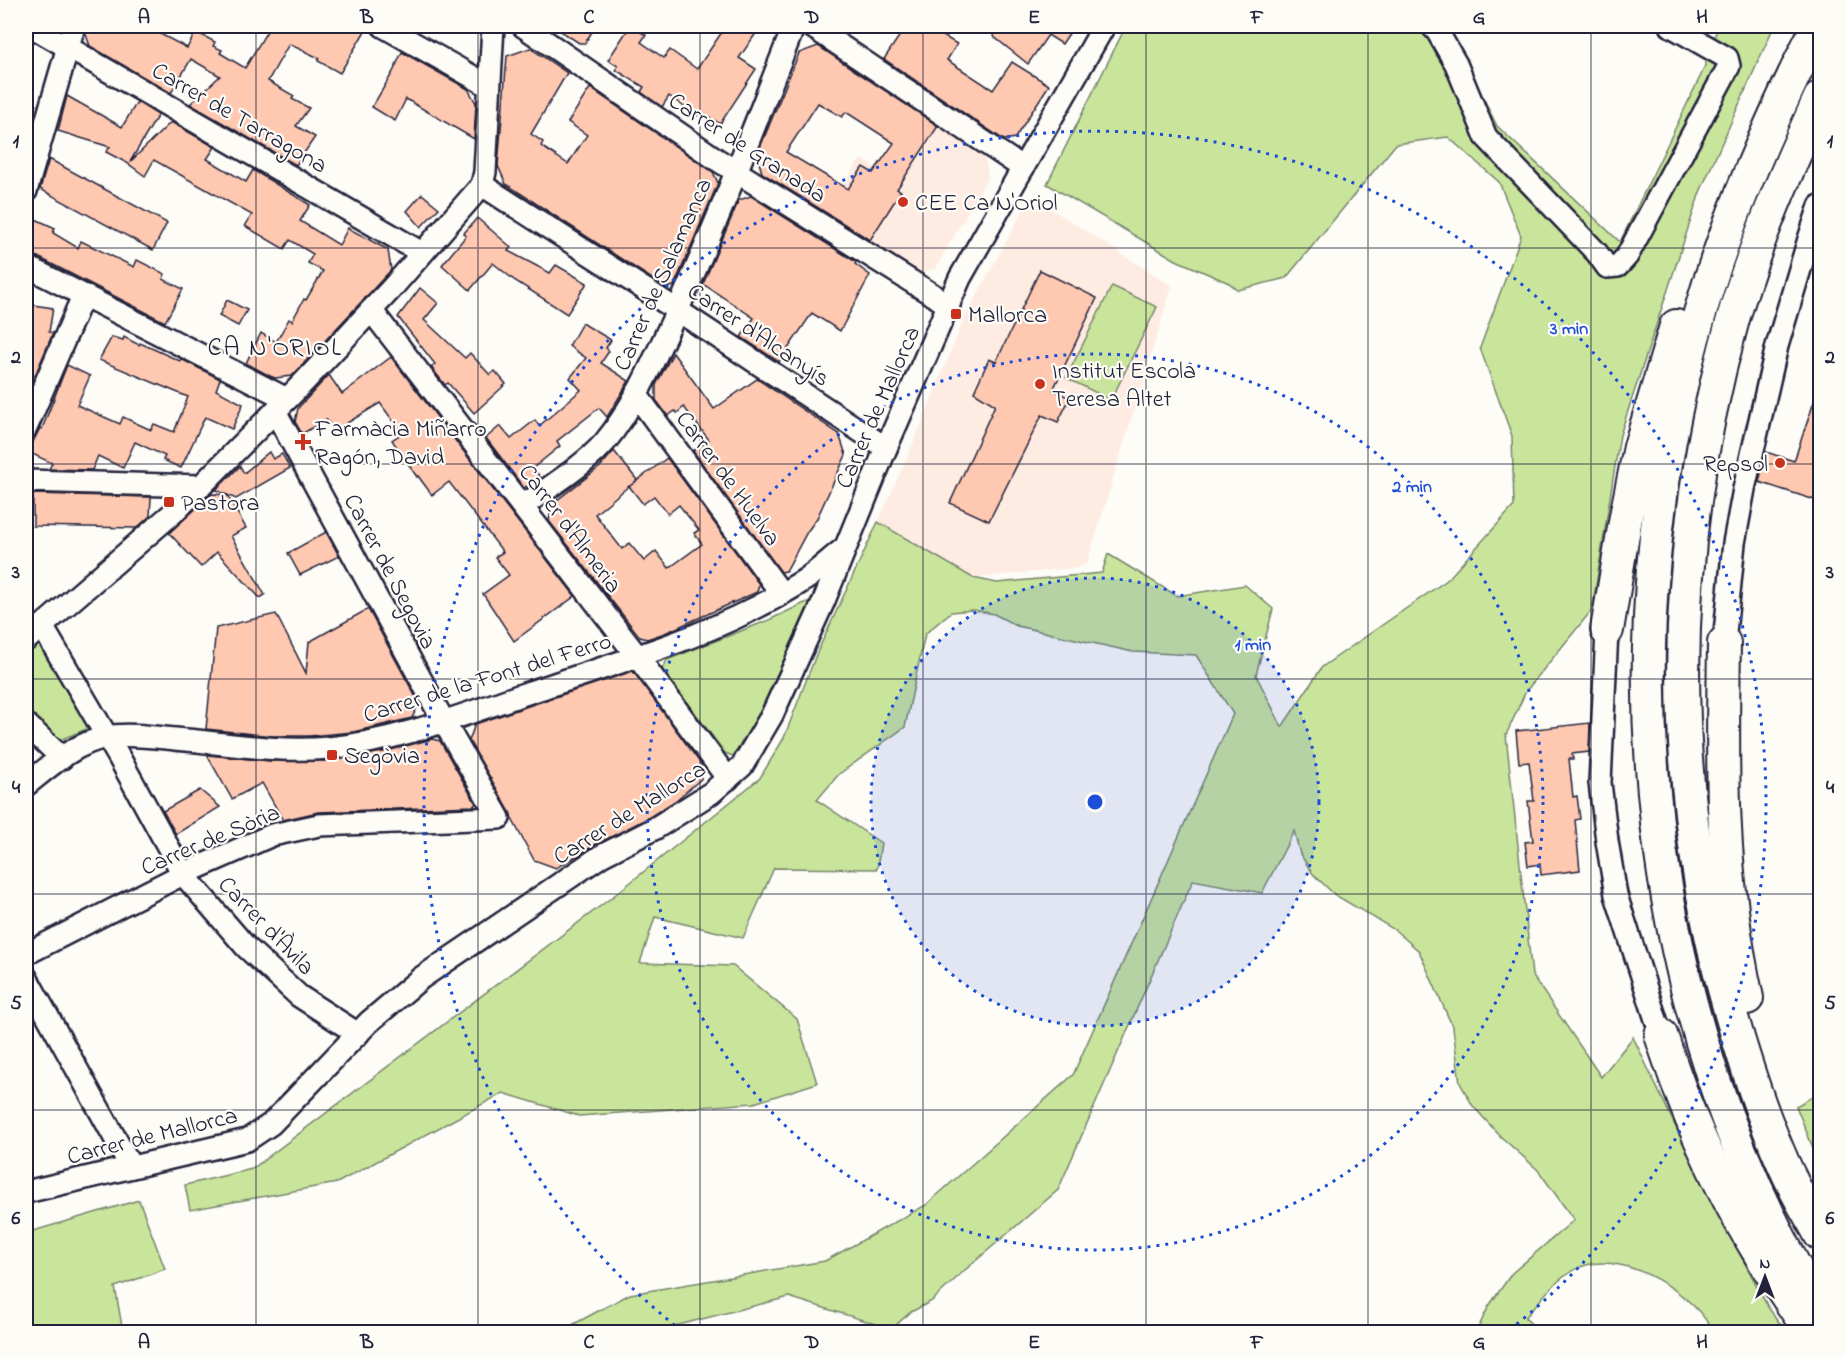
<svg xmlns="http://www.w3.org/2000/svg" width="1846" height="1358" font-family="'Indie Flower',sans-serif">
  <rect width="100%" height="100%" fill="#fdfcf7"/>
  <filter id="ink" filterUnits="userSpaceOnUse"><feTurbulence type="fractalNoise" baseFrequency=".0167" numOctaves="2"/><feDisplacementMap in="SourceGraphic" scale="12" xChannelSelector="R" yChannelSelector="G"/><feConvolveMatrix kernelMatrix="1 2 1 2 8 2 1 2 1" color-interpolation-filters="sRGB"/></filter>
  <g filter="url(#ink)">
    <!-- built -->
    <g fill="#feece2">
      <polygon points="938,126 985,157 988,177 935,269 913,275 823,216 861,158 900,183"/>
      <polygon points="1031,196 1172,286 1087,564 1076,568 973,578 878,522 910,451 965,317"/>
    </g>
    <!-- green -->
    <g fill="#c9e59c" stroke="#76846c" stroke-width="1.5">
      <path d="M1126,26H1448L1497,126L1620,242L1703,71L1718,26H1774L1700,192L1620,435L1592,610L1526,691L1506,735L1532,975L1601,1077L1633,1037L1699,1176L1768,1307L1786,1332H1713C1696,1295 1628,1253 1586,1265C1561,1272 1541,1299 1525,1318L1540,1332H1476L1489,1306L1512,1273L1574,1220L1538,1170L1500,1136L1473,1106L1460,1083L1453,1028L1419,951L1395,930L1335,895L1313,874L1300,854L1294,831L1262,893L1193,880L1058,1190L965,1270L932,1301L911,1312L891,1329L789,1297L651,1332H559L630,1294L825,1261L926,1205L1073,1075L1233,714L1196,655L1133,652L1017,626L994,614L973,610L951,612L925,634L905,727L839,774L817,800L881,843L877,869L774,868L743,938L655,917L640,963L733,966L797,1019L817,1083L754,1103L579,1116L503,1093L337,1183L190,1210L185,1185L252,1169L611,898L760,778L784,738L816,655L878,522L973,578L997,583L1102,573L1108,554L1177,596L1245,585L1273,609L1256,675L1282,727L1322,667L1447,580L1514,506L1512,436L1480,348L1521,236L1499,182L1448,137L1396,144L1286,278L1238,290L1229,283L1176,260L1047,184Z"/>
      <polygon points="1112,286 1157,307 1111,400 1066,378"/>
      <polygon points="811,600 757,722 733,756 725,753 662,669 667,660 769,620"/>
      <polygon points="56,626 57,642 99,724 52,743 26,711 26,652"/>
      <polygon points="1820,1092 1820,1165 1796,1106"/>
      <polygon points="139,1200 165,1269 115,1287 123,1332 26,1332 26,1233"/>
    </g>
    <!-- building -->
    <g fill="#ffc8b1" stroke="#22223b" stroke-width="1.5" fill-rule="evenodd">
      <polygon points="86,26 145,26 187,48 196,32 215,42 213,46 222,50 220,53 245,68 270,26 368,26 340,73 318,61 319,58 289,44 268,81 294,96 292,99 309,108 296,126 315,137 296,165 190,104 220,76 191,59 171,93 90,46 85,32"/>
      <polygon points="553,26 583,26 593,30 585,43 579,43"/>
      <polygon points="630,26 646,35 641,42 664,58 670,50 697,69 726,26 761,26 739,58 756,69 720,124 700,111 697,116 669,96 662,107 641,92 644,87 616,70 618,66 608,60"/>
      <polygon points="906,26 926,26 957,44 947,60 993,90 1012,62 1049,85 1015,138 1004,140 884,59"/>
      <polygon points="1000,26 1074,26 1062,44 1048,35 1028,64 993,36"/>
      <path d="M818,46L938,126L897,189L901,191L870,240L762,173L757,155L799,53ZM818,103L842,117L846,112L894,143L873,173L863,167L848,189L786,152Z"/>
      <polygon points="530,48 567,73 531,134 543,142 541,146 568,164 587,135 568,122 590,88 713,172 718,183 674,286 666,288 506,184 498,166 507,56"/>
      <polygon points="402,52 468,89 476,103 474,139 406,99 395,121 372,107 393,72"/>
      <polygon points="67,96 122,127 137,102 158,115 130,162 171,122 215,147 207,159 246,182 253,170 310,205 300,221 339,245 348,228 388,250 391,270 292,376 275,378 270,376 246,363 261,333 276,342 289,319 292,321 304,299 306,300 323,271 308,263 313,254 290,240 284,249 245,226 252,215 154,160 145,176 127,163 106,152 110,147 58,131"/>
      <polygon points="49,159 167,223 153,250 40,189"/>
      <polygon points="422,194 439,208 421,227 407,211"/>
      <polygon points="751,196 856,262 855,264 870,275 840,331 812,313 779,362 741,337 754,318 703,284 739,200"/>
      <polygon points="31,217 55,228 53,233 78,248 81,241 134,267 137,260 165,274 163,279 183,289 165,322 34,255 26,234"/>
      <polygon points="477,218 511,247 508,251 550,273 556,265 587,283 567,314 514,280 493,263 470,290 442,265 466,236 464,233"/>
      <polygon points="1040,270 1097,298 1053,390 1070,398 1058,422 1042,415 989,521 950,503 995,405 974,392 989,359 996,362"/>
      <polygon points="420,288 438,303 424,320 465,358 470,353 490,375 495,371 506,384 474,413 448,383 445,385 431,367 435,364 398,317"/>
      <polygon points="227,300 247,310 238,326 219,316"/>
      <polygon points="33,305 53,308 49,332 53,333 31,385 26,383 26,347"/>
      <polygon points="582,323 611,340 606,348 609,351 601,363 629,381 607,417 599,408 557,441 560,446 533,468 541,478 524,488 486,438 500,426 511,439 535,420 539,426 581,390 570,378 586,358 569,346"/>
      <polygon points="112,337 123,340 124,337 139,345 140,343 180,361 181,359 220,379 216,390 243,404 232,429 205,417 181,468 163,460 165,456 135,442 123,468 98,456 92,470 49,469 52,463 28,452 40,428 42,429 67,365 90,376 77,405 120,424 123,417 151,430 154,424 174,432 188,397 99,360"/>
      <polygon points="673,353 714,409 757,379 839,434 846,455 817,518 807,532 786,571 781,572 693,451 709,440 684,407 677,413 675,411 668,416 656,400 656,385"/>
      <polygon points="391,357 575,596 514,641 483,594 509,575 495,557 503,552 449,482 432,495 418,476 417,477 392,440 402,433 380,403 334,431 326,419 302,434 295,422 298,408 329,375 342,394"/>
      <polygon points="1818,390 1821,391 1821,502 1759,482 1766,452 1794,461"/>
      <path d="M614,451L637,480L630,486L667,458L759,584L757,592L665,633L647,639L640,637L549,521L552,504L600,467ZM629,486L643,504L654,496L668,514L679,505L699,530L694,533L702,544L669,568L656,551L644,561L629,543L622,549L595,514Z"/>
      <polygon points="269,452 273,459 282,454 290,468 236,499 216,490 240,466 244,473"/>
      <polygon points="33,494 151,497 150,516 137,528 33,526"/>
      <polygon points="212,494 227,495 246,528 231,536 265,595 260,598 217,552 201,567 169,533"/>
      <polygon points="326,532 339,556 300,575 288,553"/>
      <polygon points="368,609 419,703 412,718 353,732 309,736 272,736 206,729 216,628 276,614 306,673 309,642"/>
      <polygon points="633,671 701,764 701,779 675,801 648,818 595,845 556,868 534,860 512,819 510,812 469,741 475,724"/>
      <polygon points="1590,723 1589,752 1572,754 1573,759 1569,759 1573,797 1577,796 1580,819 1575,820 1580,870 1541,875 1540,864 1528,866 1525,842 1533,841 1528,801 1534,801 1529,762 1519,763 1516,731"/>
      <polygon points="432,739 440,741 476,804 473,806 318,812 283,820 262,783 232,799 207,755 270,761 330,761 383,752"/>
      <polygon points="200,790 220,807 176,834 163,811"/>
    </g>
    <g fill="none" stroke-linecap="round" stroke-linejoin="round">
      <!-- minor casing -->
      <g stroke="#22223b" stroke-width="26">
        <g id="minor">
          <polyline points="31,26 422,253"/>
          <polyline points="383,26 489,86"/>
          <polyline points="523,26 716,159 949,305"/>
          <polyline points="811,26 1023,168"/>
          <polyline points="1432,26 1437,31 1456,64 1486,137 1597,253 1607,267 1618,266 1627,256 1729,66 1727,58 1671,26"/>
          <polyline points="482,185 677,310 886,448"/>
          <polyline points="26,191 74,26"/>
          <polyline points="26,266 287,399"/>
          <polyline points="371,310 637,656 728,779"/>
          <polyline points="636,394 781,593"/>
          <polyline points="26,428 83,296"/>
          <polyline points="26,481 201,486"/>
          <path d="M523,506C549,487 584,466 605,442C636,404 656,355 677,311C720,217 756,121 794,26"/>
          <polyline points="42,626 120,759 183,874 246,947 299,996 358,1034"/>
          <polyline points="1607,630 1600,783 1607,841 1616,895 1661,1035"/>
          <polyline points="26,640 174,512 201,486 304,382 391,289 482,185 485,172 493,26"/>
          <polyline points="1724,643 1734,543 1744,489 1777,346 1809,239 1820,206"/>
          <polyline points="26,724 62,758"/>
          <path d="M26,785C50,766 75,743 107,737C126,733 155,737 175,739C225,743 278,753 329,748C398,741 465,714 530,692C622,661 720,634 803,581C817,572 829,560 842,550"/>
          <polyline points="26,954 183,874 272,835 319,825 499,818 444,722 275,411"/>
          <polyline points="26,977 131,1167"/>
          <polyline points="26,1192 247,1140 271,1124 369,1022 421,978 601,856 654,829 711,793 742,766 772,715 823,603 886,448 960,278 1104,26"/>
        </g>
      </g>
      <!-- highway casing -->
      <g stroke="#22223b" stroke-width="36">
        <g id="highway">
          <path d="M1818,26C1772,118 1729,213 1700,313C1604,643 1642,1014 1820,1311"/>
          <path d="M1820,98C1787,170 1755,243 1733,319C1668,549 1665,791 1733,1021C1749,1076 1767,1131 1792,1182C1800,1200 1811,1217 1820,1234"/>
          <polyline points="1607,630 1626,516 1640,447 1676,326"/>
          <path d="M1724,643C1722,765 1720,877 1747,998"/>
          <path d="M1661,1035C1675,1078 1691,1121 1711,1163C1738,1223 1774,1278 1811,1332"/>
        </g>
      </g>
      <!-- minor -->
      <use href="#minor" stroke="#fdfcf7" stroke-width="21"/>
      <!-- highway -->
      <use href="#highway" stroke="#fdfcf7" stroke-width="32"/>
    </g>
  </g>
  <!-- grid -->
  <path fill="none" stroke="#22223b" stroke-width="1.5" stroke-opacity="0.55" d="M256,26V1332M478,26V1332M700,26V1332M923,26V1332M1146,26V1332M1368,26V1332M1591,26V1332M26,248H1820M26,464H1820M26,679H1820M26,894H1820M26,1110H1820"/>
  <!-- distance rings -->
  <circle cx="1095" cy="802" r="224" fill="#1d4ed8" fill-opacity=".12"/>
  <g fill="none" stroke="#1d4ed8" stroke-width="3" stroke-dasharray="3 6">
    <circle cx="1095" cy="802" r="224"/>
    <circle cx="1095" cy="802" r="448"/>
    <path d="M682 1331A671 671 0 1 1 1508 1331"/>
  </g>
  <!-- markers -->
  <g fill="#c8321e" stroke="#fdfcf7" stroke-width="2">
    <circle cx="903" cy="202" r="6"/>
    <rect x="950" y="308" width="12" height="12" rx="3"/>
    <circle cx="1040" cy="384" r="6"/>
    <path d="M300 433h6v6h6v6h-6v6h-6v-6h-6v-6h6z"/>
    <circle cx="1780" cy="463" r="6"/>
    <rect x="163" y="496" width="12" height="12" rx="3"/>
    <rect x="326" y="749" width="12" height="12" rx="3"/>
  </g>
  <g text-anchor="middle" stroke-width="4.5" stroke-linejoin="round" paint-order="stroke">
    <!-- street labels -->
    <g font-size="24" fill="#22223b" stroke="#fdfcf7">
      <text transform="translate(240 117) rotate(30)" y="8">Carrer de Tarragona</text>
      <text transform="translate(748 147) rotate(33)" y="8">Carrer de Granada</text>
      <text transform="translate(662 274) rotate(-66)" y="8">Carrer de Salamanca</text>
      <text transform="translate(759 334) rotate(34)" y="8">Carrer d'Alcanyís</text>
      <text transform="translate(877 407) rotate(-66)" y="8">Carrer de Mallorca</text>
      <text transform="translate(729 478) rotate(54)" y="8">Carrer de Huelva</text>
      <text transform="translate(571 528) rotate(53)" y="8">Carrer d'Almeria</text>
      <text transform="translate(391 571) rotate(62)" y="8">Carrer de Segovia</text>
      <text transform="translate(487 677) rotate(-17)" y="8">Carrer de la Font del Ferro</text>
      <text transform="translate(629 812) rotate(-32)" y="8">Carrer de Mallorca</text>
      <text transform="translate(210 839) rotate(-23)" y="8">Carrer de Sòria</text>
      <text transform="translate(267 925) rotate(46)" y="8">Carrer d'Àvila</text>
      <text transform="translate(152 1135) rotate(-14)" y="8">Carrer de Mallorca</text>
    </g>
    <!-- poi labels -->
    <g font-size="24" fill="#22223b" stroke="#fdfcf7" text-anchor="start">
      <text x="915" y="210">CEE Ca N'Oriol</text>
      <text x="968" y="322">Mallorca</text>
      <text x="1052" y="378">Institut Escola<tspan x="1052" dy="28">Teresa Altet</tspan></text>
      <text x="315" y="436">Farmàcia Miñarro<tspan x="315" dy="28">Ragón, David</tspan></text>
      <text x="1768" y="471" text-anchor="end">Repsol</text>
      <text x="181" y="510">Pastora</text>
      <text x="344" y="763">Segòvia</text>
    </g>
    <!-- neighbourhood labels -->
    <g font-size="26" letter-spacing="1.5" fill="#22223b" stroke="#fdfcf7">
      <text x="275" y="355">CA N'ORIOL</text>
    </g>
  </g>
  <circle cx="1095" cy="802" r="9" fill="#1d4ed8" stroke="#fdfcf7" stroke-width="3"/>
  <g font-size="18" text-anchor="middle" font-weight="bold" fill="#1d4ed8" stroke="#fdfcf7" stroke-width="4.5" stroke-linejoin="round" paint-order="stroke">
    <text x="1569" y="334">3 min</text>
    <text x="1412" y="492">2 min</text>
    <text x="1253" y="650">1 min</text>
  </g>
  <!-- margin -->
  <rect width="1846" height="1358" fill="none" stroke="#fdfcf7" stroke-width="66"/>
  <!-- north arrow -->
  <g transform="translate(1765 1277)" stroke="#fdfcf7" stroke-width="4.5" paint-order="stroke">
  <path d="M0-4.5L10 22L0 15L-10 22Z" fill="#22223b"/>
  <text y="-9" font-size="16" font-weight="bold" text-anchor="middle" fill="#22223b">N</text>
  </g>
  <rect x="33" y="33" width="1780" height="1292" fill="none" stroke="#22223b" stroke-width="2"/>
  <g font-size="20" text-anchor="middle" font-weight="bold" fill="#22223b">
    <text x="144" y="23">A</text>
    <text x="367" y="23">B</text>
    <text x="589" y="23">C</text>
    <text x="812" y="23">D</text>
    <text x="1034" y="23">E</text>
    <text x="1257" y="23">F</text>
    <text x="1479" y="23">G</text>
    <text x="1702" y="23">H</text>
    <text x="16" y="147">1</text>
    <text x="1830" y="147">1</text>
    <text x="16" y="363">2</text>
    <text x="1830" y="363">2</text>
    <text x="16" y="578">3</text>
    <text x="1830" y="578">3</text>
    <text x="16" y="793">4</text>
    <text x="1830" y="793">4</text>
    <text x="16" y="1009">5</text>
    <text x="1830" y="1009">5</text>
    <text x="16" y="1224">6</text>
    <text x="1830" y="1224">6</text>
    <text x="144" y="1348">A</text>
    <text x="367" y="1348">B</text>
    <text x="589" y="1348">C</text>
    <text x="812" y="1348">D</text>
    <text x="1034" y="1348">E</text>
    <text x="1257" y="1348">F</text>
    <text x="1479" y="1348">G</text>
    <text x="1702" y="1348">H</text>
  </g>
</svg>
